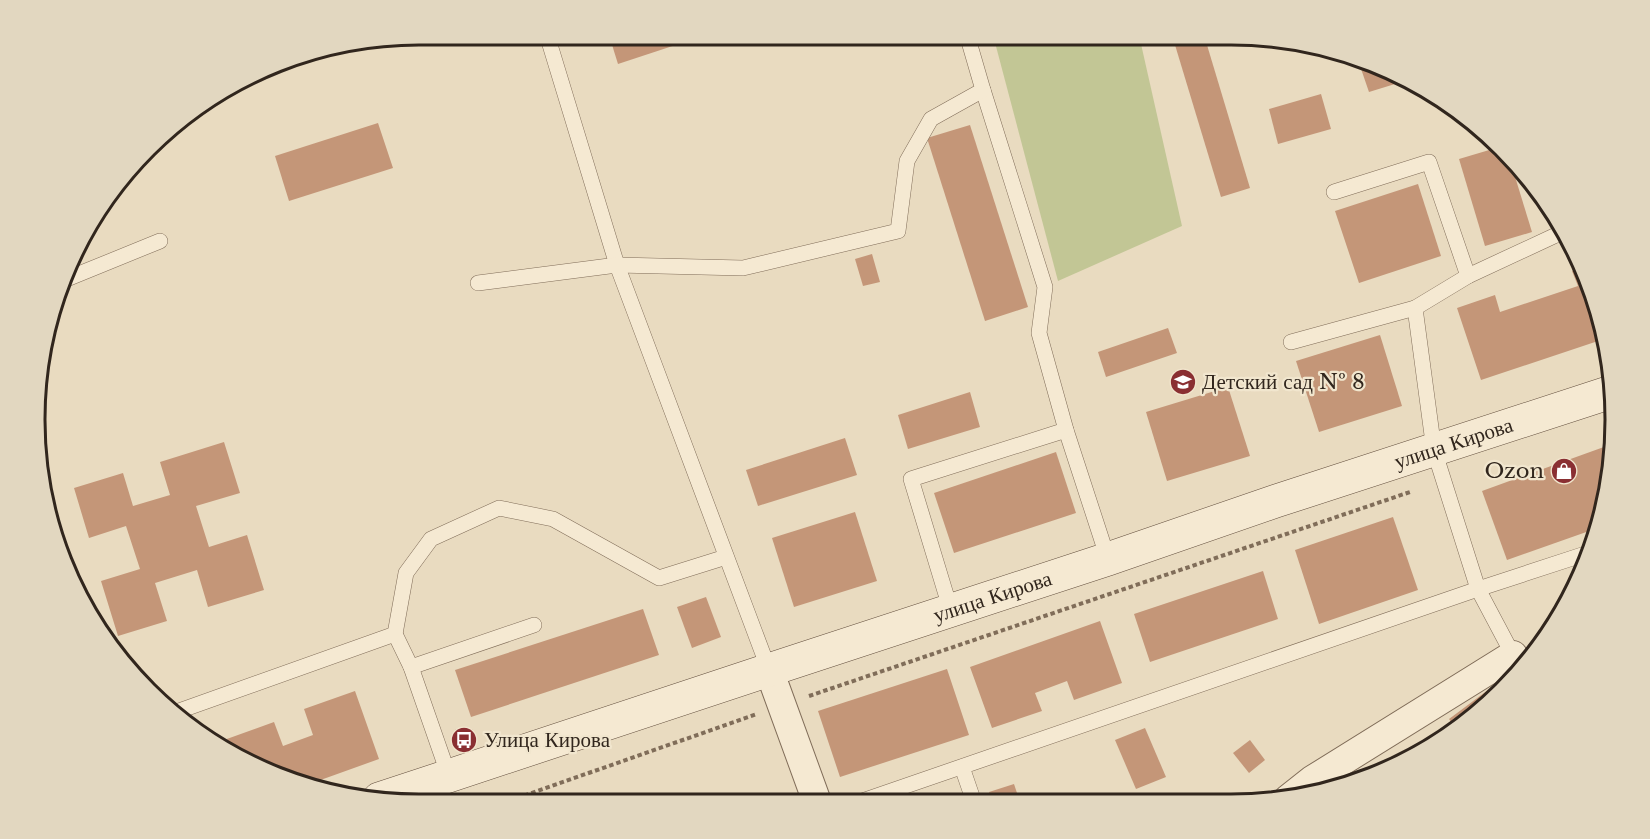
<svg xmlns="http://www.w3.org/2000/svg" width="1650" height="839" font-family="'Libre Baskerville',serif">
  <rect width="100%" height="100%" fill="#e9dbc0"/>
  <!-- green -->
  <polygon fill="#c2c695" points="993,35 1139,35 1182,226 1058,281"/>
  <!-- building -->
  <g fill="#c49678">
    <polygon points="609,35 706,35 618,64"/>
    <polygon points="1172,35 1204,35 1250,188 1221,197"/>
    <polygon points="1359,63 1400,74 1408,80 1369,92"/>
    <polygon points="1321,94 1331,129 1278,144 1269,109"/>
    <polygon points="378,123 393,168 289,201 275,156"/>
    <polygon points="970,125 1028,307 985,321 927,138"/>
    <polygon points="1496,148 1509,157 1532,232 1485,246 1459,159"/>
    <polygon points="1418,184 1441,256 1359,283 1335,211"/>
    <polygon points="872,254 880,282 863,286 855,259"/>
    <polygon points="1579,268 1595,295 1601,340 1481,380 1457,308 1495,295 1500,312 1578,286 1572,271"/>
    <polygon points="1168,328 1177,353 1106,377 1098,352"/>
    <polygon points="1380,335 1402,406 1319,432 1296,361"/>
    <polygon points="1228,387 1250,456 1167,481 1146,412"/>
    <polygon points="970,392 980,427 908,449 898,415"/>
    <polygon points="845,438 857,475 758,506 746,470"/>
    <polygon points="224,442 240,493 196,506 209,547 247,535 264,590 208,607 197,570 155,583 167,621 118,636 101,581 140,569 126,526 89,538 74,488 123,473 133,506 170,495 160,462"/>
    <polygon points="1615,443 1592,530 1507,560 1482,491"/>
    <polygon points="1056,452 1076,513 954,553 934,493"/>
    <polygon points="855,512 877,581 794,607 772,538"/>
    <polygon points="1393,517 1418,590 1319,624 1295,550"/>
    <polygon points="1263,571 1278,619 1150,662 1134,614"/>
    <polygon points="706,597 721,637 692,648 677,607"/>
    <polygon points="643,609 659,655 471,717 455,670"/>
    <polygon points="1100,621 1122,683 1074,700 1067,681 1035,693 1042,711 992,728 970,667"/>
    <polygon points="947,669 969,735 840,777 818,711"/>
    <polygon points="1488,690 1493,697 1465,725 1457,730 1449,719"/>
    <polygon points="355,691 379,759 315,782 250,765 227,749 224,740 274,722 283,746 313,735 304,709"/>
    <polygon points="1145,728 1166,777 1136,789 1115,740"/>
    <polygon points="1250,740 1265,760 1249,773 1233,753"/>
    <polygon points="1014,784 1020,802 992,802 989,792"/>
  </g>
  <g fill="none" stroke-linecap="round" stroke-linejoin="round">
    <!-- service casing -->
    <g stroke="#806d59" stroke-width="16">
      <g id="service">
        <polyline points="547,35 617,265 769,670"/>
        <polyline points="983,90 1045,287 1039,333 1066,430 1108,559"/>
        <polyline points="1334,192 1429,162 1468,276"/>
        <polyline points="69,278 160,241"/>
        <polyline points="478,283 617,265 743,268 898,231 907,161 931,119 983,90 967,35"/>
        <polyline points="1291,342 1415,308"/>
        <polyline points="951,611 911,479 1066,430"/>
        <polyline points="395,634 411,667 449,776"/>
        <polyline points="411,667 534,625"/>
        <polyline points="1523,667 1513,655 1478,589 1434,450 1415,308 1468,276 1554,236 1559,233"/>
        <polyline points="176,712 395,634 406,573 431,539 499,508 553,519 659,578 726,557"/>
        <polyline points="962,767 974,802"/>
        <polyline points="859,802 1478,589 1585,554"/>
      </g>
    </g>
    <!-- minor casing -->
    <g stroke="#806d59" stroke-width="30">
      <g id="minor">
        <polyline points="769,670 817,802"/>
        <polyline points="1288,799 1312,780 1513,655"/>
      </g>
    </g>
    <!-- secondary casing -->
    <g stroke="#624e3d" stroke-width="34">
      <g id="secondary">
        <path id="s1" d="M379,799L769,670L1108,559L1276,501L1608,393"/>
      </g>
    </g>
    <!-- path -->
    <g stroke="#806d59" stroke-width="4" stroke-dasharray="4.5 3" stroke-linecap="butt">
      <polyline points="809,696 1410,492"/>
      <polyline points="503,803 757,714"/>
    </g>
    <!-- service -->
    <use href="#service" stroke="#f5e9d2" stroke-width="15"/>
    <!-- minor -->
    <use href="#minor" stroke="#f5e9d2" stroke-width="28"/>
    <!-- secondary -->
    <use href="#secondary" stroke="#f5e9d2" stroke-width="33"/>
  </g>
  <!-- icons -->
  <defs>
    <g id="school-disc" transform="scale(1.35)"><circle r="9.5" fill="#8a2f32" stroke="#f1e6ce"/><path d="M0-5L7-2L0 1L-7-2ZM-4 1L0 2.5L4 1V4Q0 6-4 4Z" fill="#fff"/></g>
    <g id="shop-disc" transform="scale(1.35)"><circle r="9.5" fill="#8a2f32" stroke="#f1e6ce"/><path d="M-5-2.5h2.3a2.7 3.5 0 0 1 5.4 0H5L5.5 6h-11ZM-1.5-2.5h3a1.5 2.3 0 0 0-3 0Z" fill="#fff"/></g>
    <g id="bus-disc" transform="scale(1.35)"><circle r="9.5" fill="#8a2f32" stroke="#f1e6ce"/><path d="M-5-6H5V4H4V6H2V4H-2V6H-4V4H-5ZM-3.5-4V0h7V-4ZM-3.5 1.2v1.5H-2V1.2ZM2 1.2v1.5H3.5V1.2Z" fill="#fff"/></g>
  </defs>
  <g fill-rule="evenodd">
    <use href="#school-disc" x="1183" y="382"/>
    <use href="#shop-disc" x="1564" y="471"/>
    <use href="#bus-disc" x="464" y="740"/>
  </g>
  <g text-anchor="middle" stroke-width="4.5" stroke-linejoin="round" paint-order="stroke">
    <!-- poi labels -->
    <g font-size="21" fill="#31261d" stroke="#f1e6ce" text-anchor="start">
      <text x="1202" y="389">Детский сад № 8</text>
      <text x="1544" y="478" text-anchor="end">Ozon</text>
      <text x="484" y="747">Улица Кирова</text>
    </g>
    <!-- street labels -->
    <g font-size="21" fill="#31261d" stroke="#f1e6ce">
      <text dy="7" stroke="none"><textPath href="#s1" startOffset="1132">улица Кирова</textPath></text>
      <text dy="7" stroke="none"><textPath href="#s1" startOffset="646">улица Кирова</textPath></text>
    </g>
  </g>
  <!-- crop -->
  <path d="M0 0H1650V839H0ZM419 45H1231A374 374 0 0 1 1605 419V420A374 374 0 0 1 1231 794H419A374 374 0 0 1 45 420V419A374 374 0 0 1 419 45Z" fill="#e2d7c0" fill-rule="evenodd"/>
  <path fill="none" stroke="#31261d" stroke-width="3" d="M419 45H1231A374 374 0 0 1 1605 419V420A374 374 0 0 1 1231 794H419A374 374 0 0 1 45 420V419A374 374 0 0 1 419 45Z"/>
</svg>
